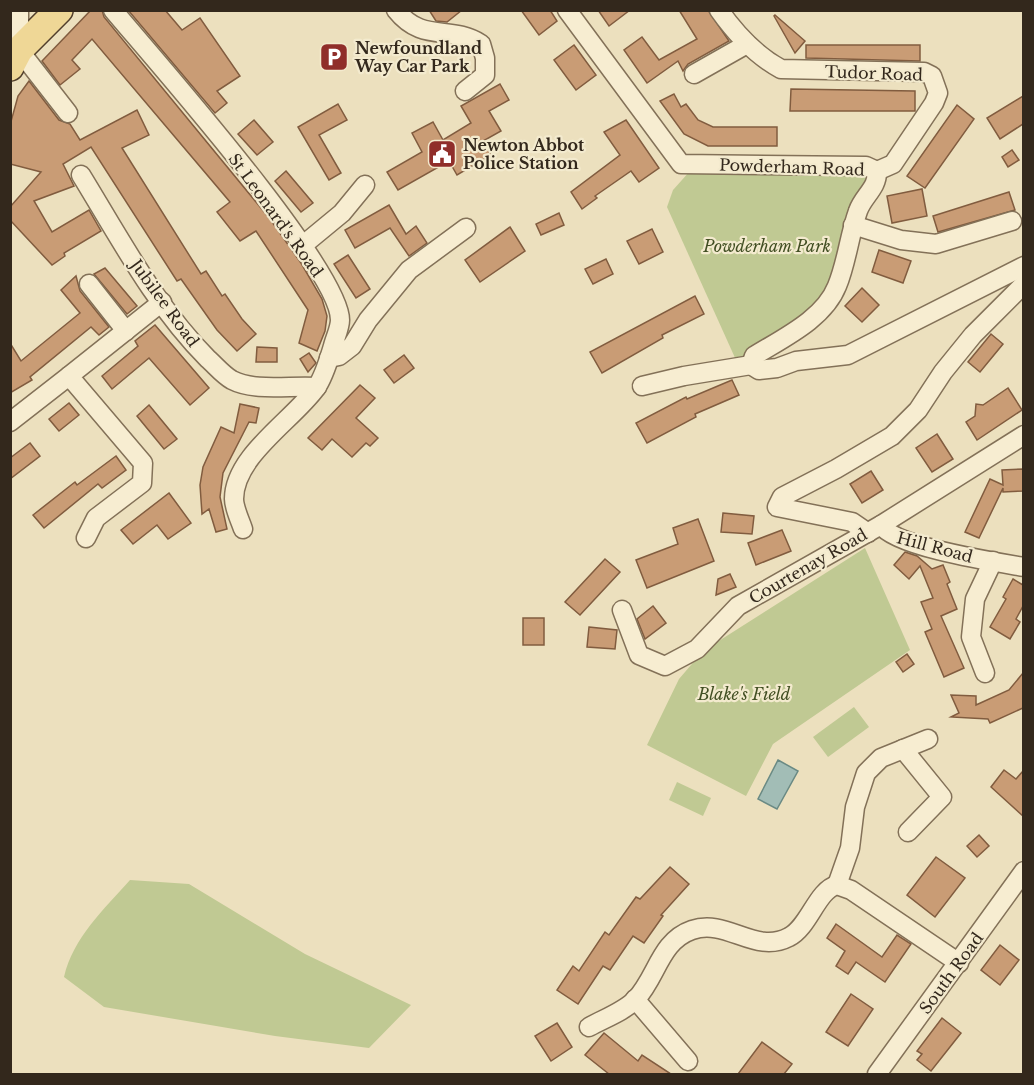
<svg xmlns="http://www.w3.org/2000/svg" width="1034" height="1085" font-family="'Libre Baskerville',serif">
  <rect width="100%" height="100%" fill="#ece0be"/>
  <!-- green -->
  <g fill="#c0c993">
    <polygon points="690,171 871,175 828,292 809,314 753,352 736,360 667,207 673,190"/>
    <polygon points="865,548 910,650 773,744 746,796 647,745 679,679 703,651"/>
    <polygon points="854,707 869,727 828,757 813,737"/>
    <polygon points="677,782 711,798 703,816 669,800"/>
    <path d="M130,880L189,884L305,954L411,1005L369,1048L275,1036L104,1007L64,977C73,938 104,909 130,880Z"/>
  </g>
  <!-- water -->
  <polygon fill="#a2bdb6" stroke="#6a8a84" stroke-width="1.5" points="778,760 798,771 777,809 758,799"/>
  <!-- building -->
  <g fill="#c99c75" stroke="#815c3f" stroke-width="1.5">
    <polygon points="91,10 102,10 104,17 270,219 301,263 322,299 327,316 325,331 317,351 299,343 308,310 256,231 240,241 217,212 230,202 92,39 72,60 80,69 60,85 42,61"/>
    <polygon points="128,10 165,10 182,30 200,18 240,76 217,91 227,103 215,113"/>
    <polygon points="429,10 462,10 447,22 436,21"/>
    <polygon points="521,10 550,10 557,21 539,35"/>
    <polygon points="598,10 630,10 609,26"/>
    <polygon points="679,10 708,10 729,41 688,64 683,71 678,61 647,83 624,50 642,37 659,60 697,39"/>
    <polygon points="775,15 805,41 795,53 774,16"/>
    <polygon points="574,45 596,75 576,90 554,60"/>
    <polygon points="806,45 920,45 920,61 806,58"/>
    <polygon points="29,81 59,120 70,124 80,140 137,110 149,135 122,148 201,274 206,271 222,296 225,294 242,319 256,334 237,351 217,330 181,279 177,281 91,147 63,164 74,186 34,201 52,232 89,210 101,231 64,253 65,256 52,265 10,220 10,207 41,172 10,164 10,125 18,96"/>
    <polygon points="500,84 509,100 489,111 501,131 483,141 491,155 457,175 449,161 398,190 387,172 422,152 412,133 433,122 443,140 471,123 461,106"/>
    <polygon points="791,89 915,91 915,111 790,111"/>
    <polygon points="674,94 681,107 686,104 698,120 713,127 777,127 777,146 708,146 684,134 660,101"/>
    <polygon points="1023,96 1023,124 1000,139 987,118"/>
    <polygon points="338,104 347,120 319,135 341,173 329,180 298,127"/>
    <polygon points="957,105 974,119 925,188 907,176"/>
    <polygon points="254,120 273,142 257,155 238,134"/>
    <polygon points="626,120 659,168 639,182 631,171 595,196 597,198 582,209 571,192 620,155 604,132"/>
    <polygon points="1012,150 1019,160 1008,167 1002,157"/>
    <polygon points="286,171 313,203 301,212 275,181"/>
    <polygon points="922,189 927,216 892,223 887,196"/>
    <polygon points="1009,192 1015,210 938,232 933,216"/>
    <polygon points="389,205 406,234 416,226 427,243 409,256 390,228 355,248 345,230"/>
    <polygon points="559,213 564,225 541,235 536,224"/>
    <polygon points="510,227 525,251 480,282 465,260"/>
    <polygon points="652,229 663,252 639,264 627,241"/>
    <polygon points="879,250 911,261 903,283 872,272"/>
    <polygon points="348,255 370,289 356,298 334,264"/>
    <polygon points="606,259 613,274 593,284 585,269"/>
    <polygon points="105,268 137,306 127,314 94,274"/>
    <polygon points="76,276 80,291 109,327 99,335 91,327 30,377 32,380 10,393 10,343 21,361 80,313 61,290"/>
    <polygon points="862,288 879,305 862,322 845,306"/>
    <polygon points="695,296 704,314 662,335 663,338 602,373 590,352"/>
    <polygon points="155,325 209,388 190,405 149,358 112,389 102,376 138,346 135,341"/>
    <polygon points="991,334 1003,344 980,372 968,362"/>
    <polygon points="257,347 277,348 277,362 256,362"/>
    <polygon points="309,353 316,363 308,372 300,359"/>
    <polygon points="404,355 414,368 394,383 384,370"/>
    <polygon points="732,380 739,395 695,414 696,417 647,443 636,423 686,397 687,399"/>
    <polygon points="360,385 375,398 356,418 378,438 370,446 366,443 352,457 332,439 322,450 308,438"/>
    <polygon points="1008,388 1022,410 977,440 966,422 975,416 976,404 983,405"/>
    <polygon points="69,403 79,415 59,431 49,419"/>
    <polygon points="240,404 259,408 256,423 249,422 223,473 220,497 227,529 216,532 209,509 202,514 200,485 203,467 221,427 234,433"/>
    <polygon points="149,405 177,439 164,449 137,416"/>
    <polygon points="937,434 953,459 932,472 916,448"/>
    <polygon points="30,443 40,456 10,479 10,458"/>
    <polygon points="116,456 126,470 102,488 98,484 44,528 33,515 75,482 77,485"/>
    <polygon points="1023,469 1023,491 1003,492 1003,488 979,538 965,532 990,479 1003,485 1002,470"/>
    <polygon points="871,471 883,490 862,503 850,484"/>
    <polygon points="169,493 191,523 168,539 157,525 133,544 121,530"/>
    <polygon points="723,513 754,516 752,534 721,532"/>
    <polygon points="698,519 714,561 647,588 636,560 678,544 673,528"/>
    <polygon points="782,530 791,551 756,565 748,543"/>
    <polygon points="905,552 917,556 932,569 943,565 950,582 947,584 957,609 941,616 964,668 944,677 925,632 932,629 921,602 933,598 920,566 909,579 894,565"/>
    <polygon points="605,559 620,572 580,615 565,602"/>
    <polygon points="730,574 736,587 716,595 718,579"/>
    <polygon points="1013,579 1023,585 1023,606 1016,619 1020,622 1010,639 990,627 1006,599 1003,597"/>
    <polygon points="653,606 666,623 645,639 637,619"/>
    <rect x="523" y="618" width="21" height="27"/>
    <polygon points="589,627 617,630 615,649 587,647"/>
    <polygon points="907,654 914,664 903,672 896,662"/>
    <polygon points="1023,673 1023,708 990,723 988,719 951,717 959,713 951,695 976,696 976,705 1009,690"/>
    <polygon points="1004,770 1016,779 1023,771 1023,816 991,787"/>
    <polygon points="979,835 989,846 977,857 967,846"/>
    <polygon points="936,857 965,878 935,917 907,895"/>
    <polygon points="670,867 689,884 661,915 663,916 644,943 633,936 610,970 603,966 578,1004 557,990 573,966 579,971 605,932 609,935 636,897 640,899"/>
    <polygon points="836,924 882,957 897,935 911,944 885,982 856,962 848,974 836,966 845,951 827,938"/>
    <polygon points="1000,945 1019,960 1000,985 981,970"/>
    <polygon points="851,994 873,1009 848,1046 826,1032"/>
    <polygon points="942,1018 961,1033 931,1071 917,1060 922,1054 917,1051"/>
    <polygon points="557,1023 572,1047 551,1061 535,1036"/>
    <polygon points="604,1033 638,1061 642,1055 671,1074 609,1074 585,1055"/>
    <polygon points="762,1042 792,1064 784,1074 738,1074"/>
  </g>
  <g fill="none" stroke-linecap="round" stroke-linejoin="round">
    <!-- minor casing -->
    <g stroke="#837158" stroke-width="21">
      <g id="minor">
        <polyline points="19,10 19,50 68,113"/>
        <path d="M113,10C154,59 340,269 340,320C340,328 335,338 333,346C329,359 324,377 316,388C293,420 234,456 234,499C234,508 240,520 243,529"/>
        <path d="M396,10C423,44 450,24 481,44L485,58V75L465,91"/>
        <polyline points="567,10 681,164 866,166 877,171"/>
        <path d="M719,10C736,34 755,55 781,69L924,72L932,76L938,93L934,103L893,164L877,171"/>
        <polyline points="694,74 747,44"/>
        <path d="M81,175C119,237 156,307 208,359C215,365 223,375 232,380C255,392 291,385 317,387"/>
        <polyline points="853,225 901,240 936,244 1012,221"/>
        <polyline points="302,246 342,213 365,185"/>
        <polyline points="89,284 126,331"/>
        <polyline points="329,358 339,356 352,346 368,320 409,270 466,228"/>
        <polyline points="751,365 759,370 777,368 796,361 848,355 1024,266"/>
        <path d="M751,365L754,356C783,338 824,319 837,286C847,262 849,236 858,211C863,196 878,188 877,171"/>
        <polyline points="642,386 684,376 751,365"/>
        <polyline points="10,422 69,376"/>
        <path d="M881,525C895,547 995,562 1024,567"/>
        <polyline points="868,533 852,522 777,507 782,497 836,469 892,436 918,410 943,372 973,335 1024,284"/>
        <polyline points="86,538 96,518 142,483 143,463 69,376 162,302"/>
        <polyline points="622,610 639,655 665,666 697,649 738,606 881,525 1024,435"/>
        <polyline points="985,673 971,637 975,599 993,561"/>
        <polyline points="903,749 942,797 908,832"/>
        <polyline points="837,885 850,848 855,807 866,773 881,758 928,739"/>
        <polyline points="635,999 688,1061"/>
        <path d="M589,1027C603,1019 625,1011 636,999C657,977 660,941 692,930C727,918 755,955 789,937C809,927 817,890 837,885L851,890L959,963"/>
        <polyline points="877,1074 1024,871"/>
      </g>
    </g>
    <!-- primary casing -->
    <g stroke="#513f2c" stroke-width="30">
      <polyline id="primary" points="10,67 19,50 59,10"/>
    </g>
    <!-- minor -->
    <use href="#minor" stroke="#f7edd1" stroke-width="18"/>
    <!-- primary -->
    <use href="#primary" stroke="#efd796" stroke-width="27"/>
  </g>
  <!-- icons -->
  <defs>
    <g id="parking-square" transform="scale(1.5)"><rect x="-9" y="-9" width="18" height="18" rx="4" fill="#902e2a" stroke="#f3eace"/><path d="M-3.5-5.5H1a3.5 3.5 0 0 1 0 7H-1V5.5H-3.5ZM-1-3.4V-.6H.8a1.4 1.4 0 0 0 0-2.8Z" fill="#fff"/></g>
    <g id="civic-square" transform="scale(1.5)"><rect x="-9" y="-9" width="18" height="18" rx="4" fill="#902e2a" stroke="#f3eace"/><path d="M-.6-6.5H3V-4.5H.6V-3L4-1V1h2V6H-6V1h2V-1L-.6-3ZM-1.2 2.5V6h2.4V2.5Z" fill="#fff"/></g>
  </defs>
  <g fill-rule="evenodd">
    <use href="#parking-square" x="334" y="57"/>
    <use href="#civic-square" x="442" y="154"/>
  </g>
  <g text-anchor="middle" stroke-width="4.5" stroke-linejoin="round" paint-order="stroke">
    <!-- poi labels -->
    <g font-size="16" font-weight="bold" fill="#33281c" stroke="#f3eace" text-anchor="start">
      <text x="355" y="54">Newfoundland<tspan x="355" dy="18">Way Car Park</tspan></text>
      <text x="463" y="151">Newton Abbot<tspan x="463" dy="18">Police Station</tspan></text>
    </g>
    <!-- street labels -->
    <g font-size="16" fill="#33281c" stroke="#f3eace">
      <text transform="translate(874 73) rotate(2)" y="6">Tudor Road</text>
      <text transform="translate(792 167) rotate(2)" y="6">Powderham Road</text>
      <text transform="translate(276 215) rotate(54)" y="6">St Leonard's Road</text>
      <text transform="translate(165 303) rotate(54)" y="6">Jubilee Road</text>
      <text transform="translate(935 547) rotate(15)" y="6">Hill Road</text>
      <text transform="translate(808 566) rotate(-30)" y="6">Courtenay Road</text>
      <text transform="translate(951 973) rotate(-54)" y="6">South Road</text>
    </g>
    <!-- park labels -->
    <g font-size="16" font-style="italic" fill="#424f23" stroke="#f3eace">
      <text x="767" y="252">Powderham Park</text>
      <text x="744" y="700">Blake's Field</text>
    </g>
  </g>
  <!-- border -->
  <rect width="1034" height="1085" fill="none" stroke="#33281c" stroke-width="24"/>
</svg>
